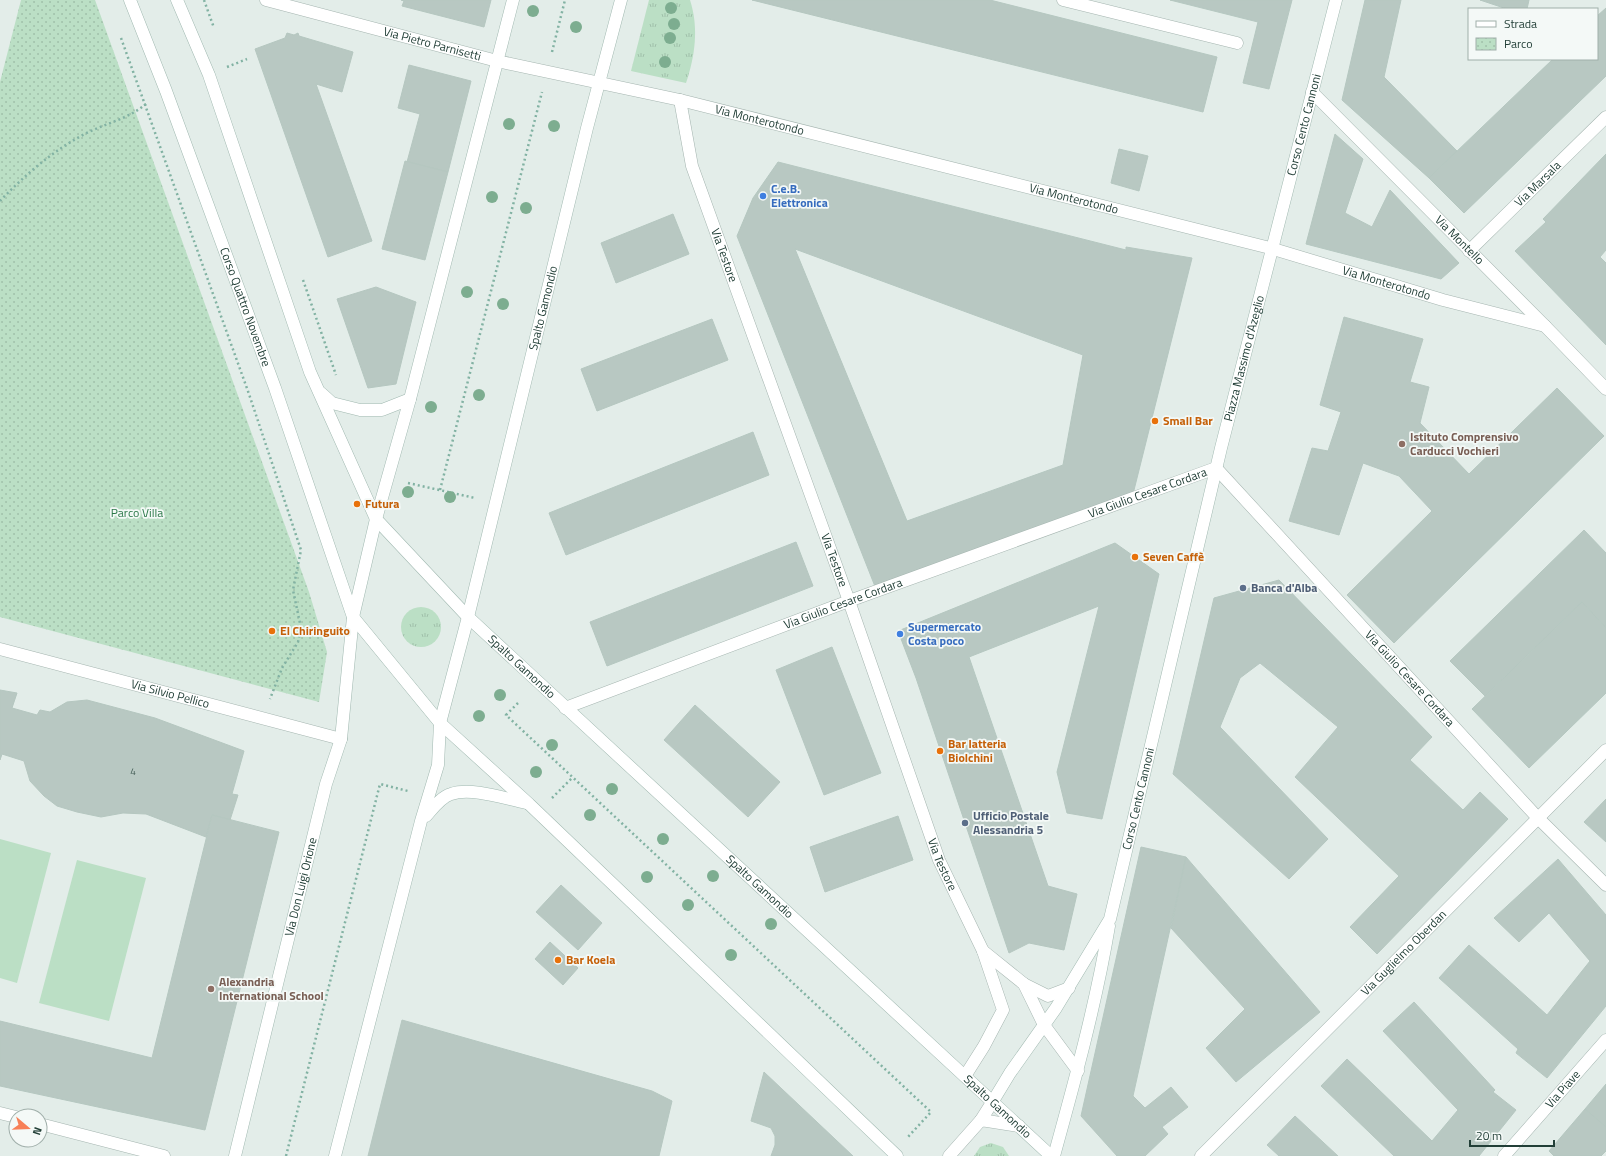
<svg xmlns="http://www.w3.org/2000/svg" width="1606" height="1156" font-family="'Titillium Web',sans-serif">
  <defs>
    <pattern id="grass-tufts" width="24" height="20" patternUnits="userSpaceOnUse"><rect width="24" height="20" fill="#bbdfc5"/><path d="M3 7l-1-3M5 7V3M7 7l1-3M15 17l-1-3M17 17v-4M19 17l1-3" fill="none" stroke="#a0c0aa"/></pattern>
    <pattern id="park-dots" width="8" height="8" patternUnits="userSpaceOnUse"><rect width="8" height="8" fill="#bbdfc5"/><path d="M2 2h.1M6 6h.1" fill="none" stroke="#a0c0aa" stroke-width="1.8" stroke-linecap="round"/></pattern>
  </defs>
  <rect width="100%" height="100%" fill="#e3ede9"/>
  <!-- grass -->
  <g fill="url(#grass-tufts)">
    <path d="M649,0H690C699,28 695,56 686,83L631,71Z"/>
    <circle cx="421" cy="627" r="20"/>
    <polygon points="991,1143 1003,1147 1009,1156 974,1156 980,1147"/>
  </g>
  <!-- park -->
  <polygon fill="url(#park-dots)" points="21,0 95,0 309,592 327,652 319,702 0,617 0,82"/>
  <!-- garden -->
  <g fill="#bbdfc5">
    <polygon points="0,839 51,853 17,983 0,978"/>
    <polygon points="77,860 146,878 109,1021 39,1003"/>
  </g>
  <!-- building -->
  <g fill="#b8c8c2" stroke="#b5c7c0" fill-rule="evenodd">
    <polygon points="401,0 491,0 484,27 402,6 404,1"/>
    <polygon points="752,0 990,0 1217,57 1203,112"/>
    <polygon points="1170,0 1292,0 1269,89 1243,83 1258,22"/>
    <polygon points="1365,0 1401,0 1384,77 1457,151 1429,178 1342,100"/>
    <polygon points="1480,0 1529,0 1527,9 1507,9"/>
    <polygon points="1606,8 1606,76 1464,213 1429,178 1553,59 1597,59 1597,16"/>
    <polygon points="287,33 294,35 298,33 299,36 353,52 342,92 316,84 372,241 328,257 255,49 285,38"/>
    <polygon points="409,65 471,81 448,172 407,162 420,114 398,108"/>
    <polygon points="1335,134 1363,159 1345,213 1372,227 1390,190 1459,263 1441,279 1306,244"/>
    <polygon points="1119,149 1148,156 1139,191 1111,183"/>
    <polygon points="1606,154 1606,250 1600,257 1606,263 1606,345 1515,251 1546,222 1543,219"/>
    <polygon points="405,161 448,172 425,260 382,249"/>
    <path d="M778,162L1126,250V247L1192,258L1133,494L876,589L737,236L753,198ZM795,249L1083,355L1063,465L907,521Z"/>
    <polygon points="673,214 689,254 616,283 601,243"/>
    <polygon points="376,287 416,302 396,384 368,388 337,299"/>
    <polygon points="1344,317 1423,339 1410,382 1429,387 1420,423 1469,474 1557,388 1604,436 1394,643 1347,595 1432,511 1399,476 1363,463 1339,535 1289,521 1312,448 1328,451 1341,412 1320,405"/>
    <polygon points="712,319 728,360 597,411 581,369"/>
    <polygon points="753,432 769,475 566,555 549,513"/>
    <polygon points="1584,530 1606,553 1606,628 1582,602 1485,696 1450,661"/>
    <polygon points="796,542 813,586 607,666 590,622"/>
    <polygon points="1115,543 1159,574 1102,819 1067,813 1057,772 1099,606 969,657 1048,886 1077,894 1064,950 1029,943 1009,953 916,678 898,631"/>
    <polygon points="1279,580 1432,737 1410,760 1463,810 1480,792 1508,819 1377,954 1350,927 1399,876 1295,777 1338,727 1260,663 1240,678 1220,727 1328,839 1289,879 1173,774 1214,598"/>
    <polygon points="1582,602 1606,628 1606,693 1529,768 1472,709"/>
    <polygon points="832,647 881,773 824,795 776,670"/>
    <polygon points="0,690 17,693 12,708 37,715 40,710 50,712 67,702 87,700 155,718 244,751 232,794 238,795 230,820 212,815 206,837 146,814 123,813 101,817 77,812 57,806 44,796 30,781 24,761 2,754 0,760"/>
    <polygon points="695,705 780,782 748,817 664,740"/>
    <polygon points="1606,799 1606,842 1584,822"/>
    <polygon points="212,815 279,832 205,1130 0,1086 0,1021 152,1058"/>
    <polygon points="898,816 913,860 825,892 810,847"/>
    <polygon points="1141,847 1186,857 1133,1096 1145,1108 1171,1087 1188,1107 1162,1127 1168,1134 1145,1156 1117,1156 1081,1116"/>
    <polygon points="1186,857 1320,1012 1236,1082 1206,1048 1245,1009 1171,928"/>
    <polygon points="1558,859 1606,915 1606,1006 1547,1078 1516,1053 1518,1049 1439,978 1469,945 1547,1015 1590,961 1549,913 1519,942 1494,918"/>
    <polygon points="561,885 602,923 578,950 536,912"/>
    <polygon points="550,942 578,968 563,985 535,959"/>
    <polygon points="1414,1002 1495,1090 1493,1092 1516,1110 1479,1156 1394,1156 1321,1086 1347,1059 1432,1141 1458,1110 1383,1031"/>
    <polygon points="402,1020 652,1091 672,1101 659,1156 368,1156"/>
    <polygon points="764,1072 853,1156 771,1156 775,1145 775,1136 771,1128 751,1121"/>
    <polygon points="1606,1084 1606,1127 1585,1109"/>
    <polygon points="1585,1109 1606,1127 1606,1151 1601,1156 1554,1156 1549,1151"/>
    <polygon points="1295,1116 1338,1156 1279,1156 1267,1145"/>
  </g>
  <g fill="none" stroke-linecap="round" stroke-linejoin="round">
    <!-- lane casing -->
    <g stroke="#a5b5b0" stroke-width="13">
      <polyline id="lane" points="1063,0 1237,43"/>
    </g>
    <!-- street casing -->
    <g stroke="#a5b5b0" stroke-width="13">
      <g id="street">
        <path id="s1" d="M266,0L497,61L680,100L1270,248L1443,300L1545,326"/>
        <path id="s2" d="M1312,92L1545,326L1606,389"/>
        <path id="s3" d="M680,100L692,166L849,601L939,860L983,951L1003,1010L984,1046L965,1076"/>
        <path id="s4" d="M1469,251L1606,117"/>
        <path id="s5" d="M0,649L341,739"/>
        <path id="s6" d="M565,708L849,601L1216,468L1537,817L1606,885"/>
        <polyline points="983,951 1024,984 1048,996 1069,988"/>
        <polyline points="1024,984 1044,1025 1078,1071"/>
        <polyline points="0,1113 16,1117"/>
        <polyline points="981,1120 993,1101"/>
        <polyline points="40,1124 164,1156"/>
        <polyline points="949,1156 981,1120 1019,1126"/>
        <path id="s7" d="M1201,1156L1606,750"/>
        <path id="s8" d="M1504,1156L1606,1040"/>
      </g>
    </g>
    <!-- secondary casing -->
    <g stroke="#a1b9b1" stroke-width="13">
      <g id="secondary">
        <path id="s9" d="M130,0L166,91L275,388L353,617L440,723L529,804L897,1156"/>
        <path id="s10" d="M177,0L209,75L310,372L376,519L468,617L1051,1156"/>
        <polyline points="321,393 332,403 360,410 382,410 410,399"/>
        <path d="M426,816C433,808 441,797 451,794C472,787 506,799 527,803"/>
        <path id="s11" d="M993,1101L1010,1073L1056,1008L1110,919L1221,448L1336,0"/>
        <path id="s12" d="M235,1156L326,784L341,739L353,617L376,519L410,399L513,0"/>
        <path id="s13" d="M335,1156L421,821L438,765L440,723L468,617L587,128L621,0"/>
        <path d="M1054,1156C1075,1080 1096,1004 1109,926"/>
      </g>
    </g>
    <!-- path -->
    <g stroke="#82b2a3" stroke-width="2.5" stroke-dasharray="2 3" stroke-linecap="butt">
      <polyline points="204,0 214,28"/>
      <polyline points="121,38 249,394 301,550 293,590 301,628 298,642 282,668 270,699"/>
      <polyline points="552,52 565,0"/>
      <polyline points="227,67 247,59"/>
      <path d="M0,201C24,176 50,153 81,136C102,124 127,120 146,104"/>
      <polyline points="303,280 336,375"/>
      <polyline points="408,483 475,498"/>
      <polyline points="440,490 542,92"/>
      <polyline points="518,703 506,715 931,1112 907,1138"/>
      <polyline points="552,798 573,777"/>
      <polyline points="286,1156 380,784 408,791"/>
    </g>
    <!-- lane -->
    <use href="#lane" stroke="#fff" stroke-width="12"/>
    <!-- street -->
    <use href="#street" stroke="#fff" stroke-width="12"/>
    <!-- secondary -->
    <use href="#secondary" stroke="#fff" stroke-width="12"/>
  </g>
  <!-- trees -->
  <g fill="#7dad90">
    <circle cx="671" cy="8" r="6"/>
    <circle cx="533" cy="11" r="6"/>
    <circle cx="674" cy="24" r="6"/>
    <circle cx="576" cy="27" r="6"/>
    <circle cx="670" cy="38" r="6"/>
    <circle cx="665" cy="62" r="6"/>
    <circle cx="509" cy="124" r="6"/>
    <circle cx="554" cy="126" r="6"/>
    <circle cx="492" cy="197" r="6"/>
    <circle cx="526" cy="208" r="6"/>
    <circle cx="467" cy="292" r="6"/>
    <circle cx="503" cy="304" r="6"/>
    <circle cx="479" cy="395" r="6"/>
    <circle cx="431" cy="407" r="6"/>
    <circle cx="408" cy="492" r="6"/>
    <circle cx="450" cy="497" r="6"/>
    <circle cx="500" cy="695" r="6"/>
    <circle cx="479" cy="716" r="6"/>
    <circle cx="552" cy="745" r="6"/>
    <circle cx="536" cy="772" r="6"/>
    <circle cx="612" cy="789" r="6"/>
    <circle cx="590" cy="815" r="6"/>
    <circle cx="663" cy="839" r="6"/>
    <circle cx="713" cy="876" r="6"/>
    <circle cx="647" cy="877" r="6"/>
    <circle cx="688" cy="905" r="6"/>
    <circle cx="771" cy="924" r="6"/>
    <circle cx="731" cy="955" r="6"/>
  </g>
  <!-- markers -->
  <g fill="#3f7fe0" stroke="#f4f9f7" stroke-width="1.5">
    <circle cx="763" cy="196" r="4"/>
    <circle cx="900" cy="634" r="4"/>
  </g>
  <g fill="#e8710a" stroke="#f4f9f7" stroke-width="1.5">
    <circle cx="1155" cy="421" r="4"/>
    <circle cx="357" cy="504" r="4"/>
    <circle cx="1135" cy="557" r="4"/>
    <circle cx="272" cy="631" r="4"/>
    <circle cx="940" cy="751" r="4"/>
    <circle cx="558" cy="960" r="4"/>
  </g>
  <g fill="#8d6e63" stroke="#f4f9f7" stroke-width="1.5">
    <circle cx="1402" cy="444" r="4"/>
    <circle cx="211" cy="989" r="4"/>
  </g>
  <g fill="#5c6f8a" stroke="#f4f9f7" stroke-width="1.5">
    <circle cx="1243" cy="588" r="4"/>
    <circle cx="965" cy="823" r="4"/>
  </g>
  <g text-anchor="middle" stroke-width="3.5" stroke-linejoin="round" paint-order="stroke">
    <!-- number labels -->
    <g font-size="10" fill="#48615a">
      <text x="133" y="775">4</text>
    </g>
    <!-- street labels -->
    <g font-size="12" fill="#223f37" stroke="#f4f9f7">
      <text dy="4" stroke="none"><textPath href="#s1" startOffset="172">Via Pietro Parnisetti</textPath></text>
      <text dy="4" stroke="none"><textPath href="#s1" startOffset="508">Via Monterotondo</textPath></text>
      <text dy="4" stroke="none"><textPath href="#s11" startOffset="1034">Corso Cento Cannoni</textPath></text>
      <text dy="4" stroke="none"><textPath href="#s4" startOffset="96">Via Marsala</textPath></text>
      <text dy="4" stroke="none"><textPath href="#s1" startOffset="832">Via Monterotondo</textPath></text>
      <text dy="4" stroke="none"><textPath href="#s2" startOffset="209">Via Montello</textPath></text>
      <text dy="4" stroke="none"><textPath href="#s3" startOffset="162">Via Testore</textPath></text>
      <text dy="4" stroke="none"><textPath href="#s1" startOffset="1156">Via Monterotondo</textPath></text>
      <text dy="4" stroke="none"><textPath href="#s9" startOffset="328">Corso Quattro Novembre</textPath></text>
      <text dy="4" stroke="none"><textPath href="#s13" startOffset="874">Spalto Gamondio</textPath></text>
      <text dy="4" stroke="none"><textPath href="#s11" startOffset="793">Piazza Massimo d'Azeglio</textPath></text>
      <text dy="4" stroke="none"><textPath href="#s6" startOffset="621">Via Giulio Cesare Cordara</textPath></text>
      <text dy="4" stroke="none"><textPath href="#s3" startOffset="486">Via Testore</textPath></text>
      <text dy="4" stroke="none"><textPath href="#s6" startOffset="297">Via Giulio Cesare Cordara</textPath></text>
      <text dy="4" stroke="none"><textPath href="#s10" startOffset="764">Spalto Gamondio</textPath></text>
      <text dy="4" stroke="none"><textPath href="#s6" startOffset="980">Via Giulio Cesare Cordara</textPath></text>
      <text dy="4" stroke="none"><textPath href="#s5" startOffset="176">Via Silvio Pellico</textPath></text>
      <text dy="4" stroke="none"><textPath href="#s11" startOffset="340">Corso Cento Cannoni</textPath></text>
      <text dy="4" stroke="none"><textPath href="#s3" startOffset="809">Via Testore</textPath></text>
      <text dy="4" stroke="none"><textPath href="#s12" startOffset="277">Via Don Luigi Orione</textPath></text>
      <text dy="4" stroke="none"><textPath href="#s10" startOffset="1088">Spalto Gamondio</textPath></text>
      <text dy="4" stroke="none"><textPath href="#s7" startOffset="287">Via Guglielmo Oberdan</textPath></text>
      <text dy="4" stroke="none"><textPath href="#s8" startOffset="89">Via Piave</textPath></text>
      <text dy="4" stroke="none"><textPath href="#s10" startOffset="1412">Spalto Gamondio</textPath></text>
    </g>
    <!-- shop labels -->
    <g font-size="12" font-weight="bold" fill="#366cbe" stroke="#f4f9f7" text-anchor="start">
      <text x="771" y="193">C.e.B.<tspan x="771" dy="14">Elettronica</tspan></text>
      <text x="908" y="631">Supermercato<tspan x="908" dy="14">Costa poco</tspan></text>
    </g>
    <!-- food labels -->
    <g font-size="12" font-weight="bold" fill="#c56008" stroke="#f4f9f7" text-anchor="start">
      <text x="1163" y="425">Small Bar</text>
      <text x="365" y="508">Futura</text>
      <text x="1143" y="561">Seven Caffè</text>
      <text x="280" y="635">El Chiringuito</text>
      <text x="948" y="748">Bar latteria<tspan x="948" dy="14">Biolchini</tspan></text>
      <text x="566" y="964">Bar Koela</text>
    </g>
    <!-- education labels -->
    <g font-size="12" font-weight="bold" fill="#785e54" stroke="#f4f9f7" text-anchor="start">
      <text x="1410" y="441">Istituto Comprensivo<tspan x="1410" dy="14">Carducci Vochieri</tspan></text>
      <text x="219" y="986">Alexandria<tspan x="219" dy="14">International School</tspan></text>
    </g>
    <!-- park labels -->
    <g font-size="12" fill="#2a7848" stroke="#f4f9f7">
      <text x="137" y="517">Parco Villa</text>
    </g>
    <!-- service labels -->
    <g font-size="12" font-weight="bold" fill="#4e5e75" stroke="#f4f9f7" text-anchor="start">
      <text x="1251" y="592">Banca d'Alba</text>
      <text x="973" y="820">Ufficio Postale<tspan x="973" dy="14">Alessandria 5</tspan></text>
    </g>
  </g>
  <!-- legend -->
  <rect x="1468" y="8" width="130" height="52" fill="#f4f9f7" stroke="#a0afaa"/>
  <rect x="1476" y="21" width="20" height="6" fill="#ffffff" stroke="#a0afaa"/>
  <text x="1504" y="28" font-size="12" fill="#223f37">Strada</text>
  <rect x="1476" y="38" width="20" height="12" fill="url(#park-dots)" stroke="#a0afaa"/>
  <text x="1504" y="48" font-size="12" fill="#223f37">Parco</text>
  <!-- north arrow -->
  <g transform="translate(28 1128) rotate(109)"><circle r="19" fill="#f4f9f7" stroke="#a0afaa"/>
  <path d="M0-3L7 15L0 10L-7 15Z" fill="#f77f57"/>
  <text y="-6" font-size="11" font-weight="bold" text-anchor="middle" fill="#223f37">N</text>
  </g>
  <!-- scale -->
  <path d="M1470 1140v6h84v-6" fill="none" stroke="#223f37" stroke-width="2"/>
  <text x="1476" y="1140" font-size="12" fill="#223f37" stroke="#f4f9f7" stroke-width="3" paint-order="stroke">20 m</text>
</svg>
